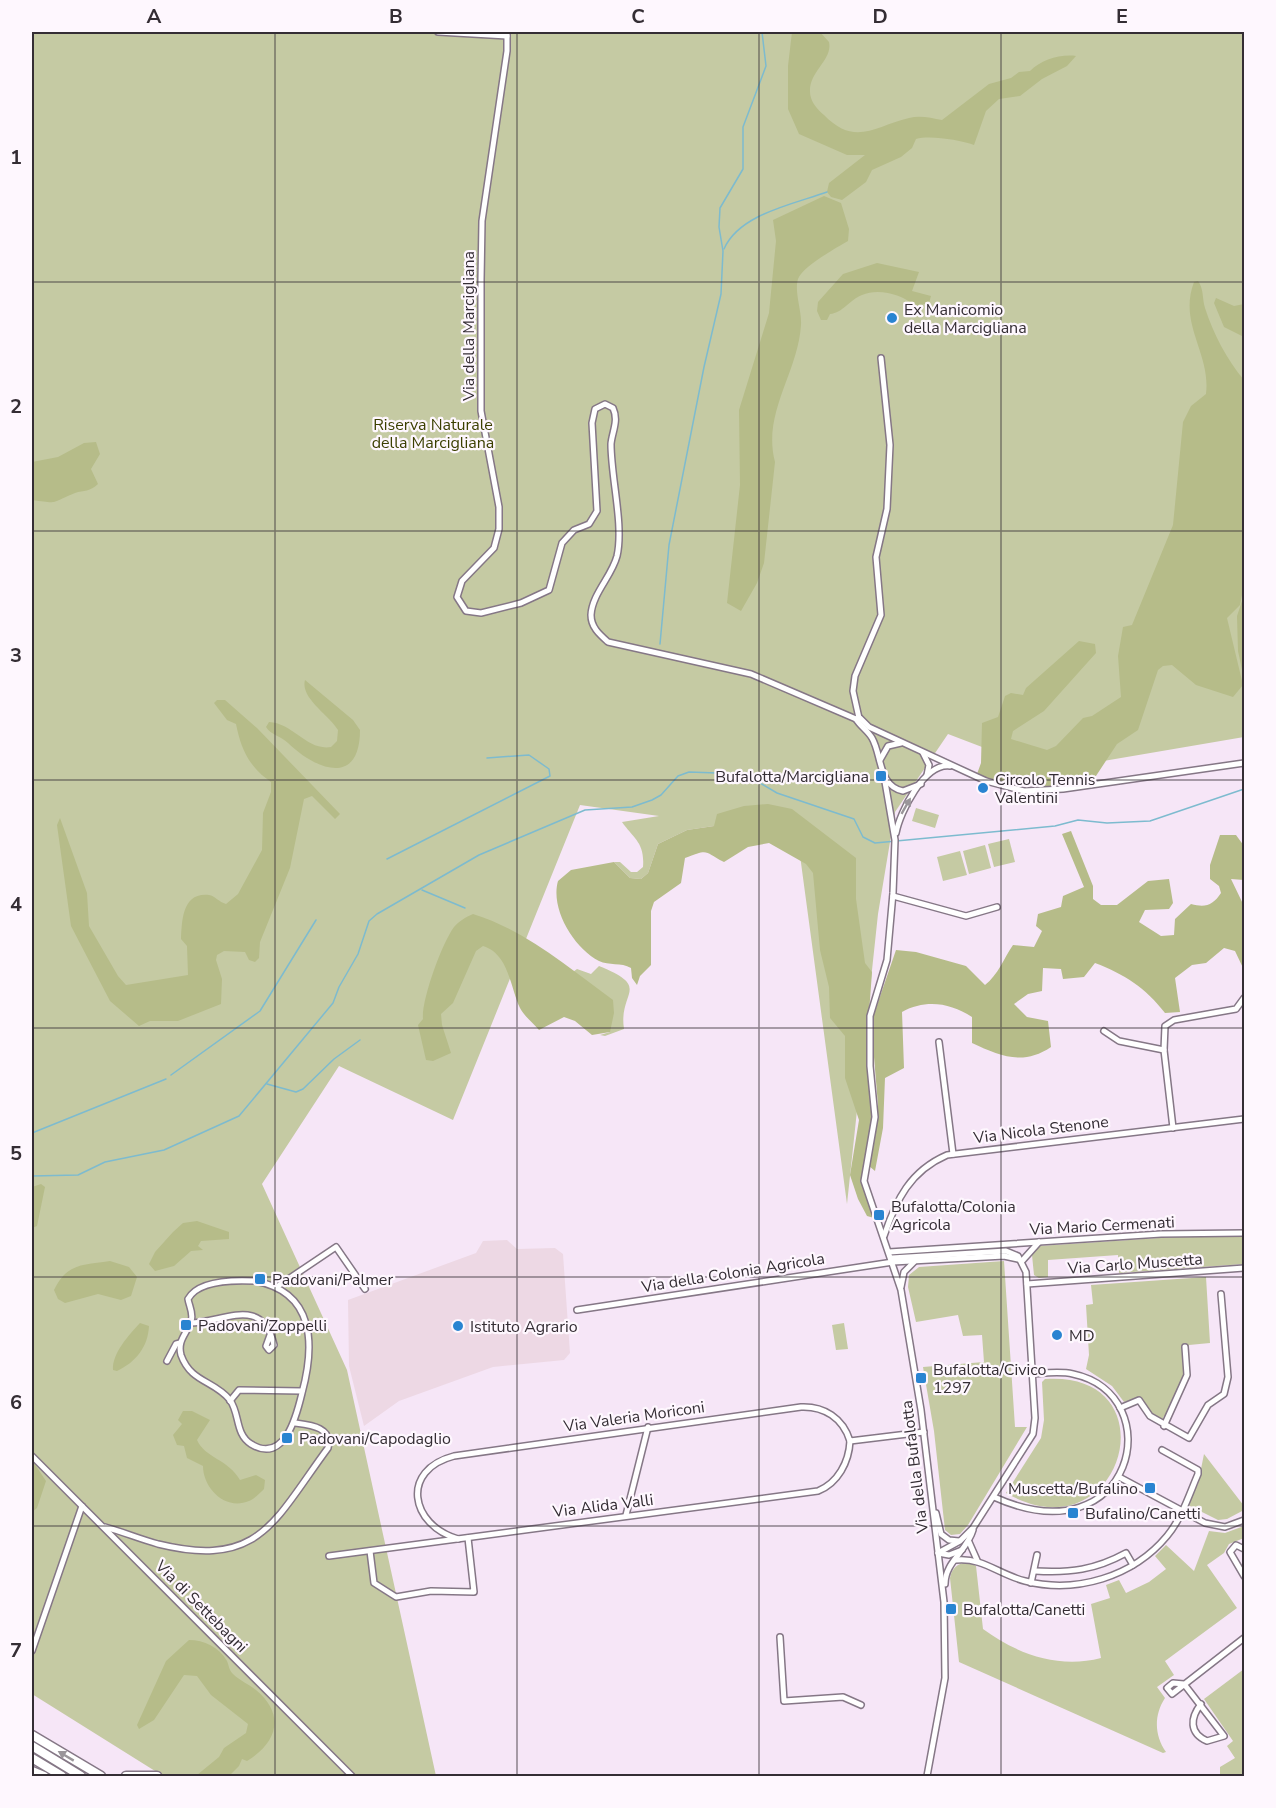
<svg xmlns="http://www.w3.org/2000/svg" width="1276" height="1808" font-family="'Nunito Sans',sans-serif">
  <rect width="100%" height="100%" fill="#f6e6f7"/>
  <!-- education -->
  <polygon fill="#edd8e4" points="507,1240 517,1249 555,1248 563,1254 570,1353 564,1360 493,1367 399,1401 364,1426 349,1366 348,1300 476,1253 483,1241"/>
  <!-- green -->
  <g fill="#c5caa3">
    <path d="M32,32H1244V737L1080,765L1016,760L948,734L895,812L878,914L847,1204L799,848L714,826L687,830L658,844L648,873L641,879L630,878L614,862H620L631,872H637L643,867C645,842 633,838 622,822L659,816L580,805L453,1120L339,1066L262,1184L347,1370L436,1776H163L32,1694Z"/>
    <polygon points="916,808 939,815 935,828 912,821"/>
    <polygon points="1009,839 1015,862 994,867 988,844"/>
    <polygon points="985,845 991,868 969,874 963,851"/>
    <polygon points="960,851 967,875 943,881 937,857"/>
    <path d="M599,966C653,988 618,991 624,1029L605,1036L600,1035L610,1032L573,972L577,969L591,974Z"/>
    <polygon points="1174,1237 1244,1237 1244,1264 1119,1273 1118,1255 1048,1260 1048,1277 1039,1278 1034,1275 1032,1255 1039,1246"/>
    <polygon points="1004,1261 1015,1427 1027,1427 968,1525 960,1534 951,1535 945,1530 934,1431 923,1367 984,1362 982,1335 963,1336 958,1315 916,1322 908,1287 909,1275 919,1267"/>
    <polygon points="1206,1277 1210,1343 1189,1345 1190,1376 1169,1418 1164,1416 1161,1423 1149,1415 1141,1397 1124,1402 1112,1386 1086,1369 1089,1355 1086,1305 1093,1304 1091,1285"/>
    <polygon points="844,1323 848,1349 836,1350 832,1325"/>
    <path d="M1045,1379C1174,1370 1123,1560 1006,1493L1041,1438L1044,1420L1042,1382Z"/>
    <polygon points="1204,1454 1244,1506 1244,1510 1227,1519 1218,1520 1186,1504 1198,1484"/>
    <path d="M1244,1526V1538L1229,1544L1224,1553L1207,1565L1237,1608L1165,1661L1174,1675L1157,1687L1165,1698C1154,1715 1154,1735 1166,1752L1163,1753L959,1662L950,1578C952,1565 964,1559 976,1566L983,1629C1017,1654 1058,1669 1101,1658L1091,1604L1110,1598L1106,1585L1119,1580L1126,1593L1149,1582L1166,1569L1155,1556L1166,1545L1194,1571L1209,1531L1225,1533Z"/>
    <polygon points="1244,1669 1244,1772 1243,1776 1220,1776 1220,1767 1235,1758 1227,1746 1233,1741 1204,1699"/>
  </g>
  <!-- forest -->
  <g fill="#b6bc89">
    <path d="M792,32H820L829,42C833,60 809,71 810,92C810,101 817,109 824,115C855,147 875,126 909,118C920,115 931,118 942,120L989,84L1011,78L1019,72L1030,71C1041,60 1060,54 1076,56L1067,66L1042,79L1020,96L999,99L986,111L974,145C960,140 930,135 916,139L912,148L901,157L872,170L866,182L842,200L831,197L827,192L829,183L865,155H847L799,134L788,109V66Z"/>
    <path d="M824,196L841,203L849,229L848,241C836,248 802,267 798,279C794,292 802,311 801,325C798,373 762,413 775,462L764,563L757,583L741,611L727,603L740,485L739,410L769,313L776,241L773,220Z"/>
    <path d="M877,263L919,272L912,291L931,296L929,303L915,306C902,294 878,288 862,295C849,300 843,313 830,314L827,320H821L817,311L818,302L843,274Z"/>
    <path d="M1198,281C1204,289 1202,298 1205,308C1213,333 1227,360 1244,380V585L1240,605L1227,618L1243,685L1233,697L1196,685L1172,665L1163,666L1158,670L1138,730L1117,744L1094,779L1075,785L1045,787L987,779L977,774L981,763L982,723L998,717L1005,696L1011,693L1023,695L1026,688L1079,641L1095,644L1096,653L1044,711L1013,731L1011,739L1047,750L1056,746L1083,718L1092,716L1121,697L1118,656L1123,627L1132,625L1173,525L1183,422L1191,406L1206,394C1211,353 1178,324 1194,282Z"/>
    <polygon points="1216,298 1234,306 1244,304 1244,300 1244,337 1224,327 1214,303"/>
    <path d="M96,442L100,454L91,469L98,484C90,492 84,490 75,493C50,503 60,504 32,500V462L58,457L84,443Z"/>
    <polygon points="1244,595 1244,679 1238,651 1237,616"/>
    <path d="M305,680L353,720L360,730C360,787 316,770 288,743C281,736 271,735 266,727L269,722C293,723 307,751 331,747L337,741L338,730C329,715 300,698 305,680Z"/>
    <path d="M217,700H225L257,728L340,814L335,819L312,796L304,799L290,868L260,942L259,958L255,962L249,960L245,952L224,951L217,955L216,960L222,979L221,1004L178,1021H150L139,1026L110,1001L71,926L57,825L60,818L87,893L89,926L118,976L126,985L188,975L187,946L181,939C182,921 182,892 209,895C215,896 219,902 226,904L238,894L262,850L263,813L271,792V782C249,767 241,749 236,724L227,720L214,703Z"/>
    <path d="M768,804L792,809L856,858V899L865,963L872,972L867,1041L874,1116L862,1178L874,1218L867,1216L858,1199L850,1175L859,1120L845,1078V1036L830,1018L829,987L820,950L813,873L806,864L769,843L748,847L724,862C704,852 710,848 685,858L681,883L654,902L651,911V965L640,976L637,985L632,978L631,968C621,962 609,966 599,961C574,948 550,909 558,881L571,870L614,862L630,878L641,879L648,873L658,844L687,830L714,826L717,814L744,806Z"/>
    <path d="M1071,831L1093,886V899L1101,905H1117L1148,881L1169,879L1173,903L1169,909L1145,910L1139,922L1161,936L1174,935L1175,919L1191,904C1206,908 1213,905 1221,893L1219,886L1210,879V865L1220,835H1236L1244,846V880L1231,879L1244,906V970L1235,951L1224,948L1206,963L1192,965L1175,978L1180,1012L1165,1013C1146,988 1124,974 1095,963L1084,977L1063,979L1061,969L1043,968L1042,991L1028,994L1014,1004L1027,1017L1048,1021L1051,1047C1023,1066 1000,1056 972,1043V1017C950,1003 926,999 902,1012L904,1068L885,1078L883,1128L875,1171L869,1166L878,1105L873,1045L874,1014L896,950L916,952L966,966L985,985C998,975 1004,958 1013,945L1034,947L1042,931L1036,926L1038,914L1061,907L1063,896L1084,887L1062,834Z"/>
    <path d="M473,914C525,930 569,968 613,1000L614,1013L610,1032L592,1035L575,1021L564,1017L539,1030C533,1023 524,1016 520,1008C510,987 509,954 483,946L476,951L453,1003L441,1014L442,1025L451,1053L433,1061L426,1060L418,1025L423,1019C421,1001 442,943 454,927C458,922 466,917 473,914Z"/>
    <polygon points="41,1184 45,1187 37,1226 32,1228 32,1187"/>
    <polygon points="197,1221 229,1232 229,1239 201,1241 198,1246 203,1250 191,1251 174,1266 155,1271 149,1264 155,1252 173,1232 183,1223"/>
    <path d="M110,1261L129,1267L137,1277L131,1296L121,1300L98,1294L65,1303L58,1299L54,1290C67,1263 83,1265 110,1261Z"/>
    <path d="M140,1323L149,1326C148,1347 136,1362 117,1371L113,1370C112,1353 129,1335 140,1323Z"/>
    <path d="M183,1411H192L210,1420L197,1440C205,1458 228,1459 240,1480L256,1475L265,1480L264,1489C260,1493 254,1499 249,1501C225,1511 203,1488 203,1466L187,1458L184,1446L177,1445L173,1435L182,1424L178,1420Z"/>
    <polygon points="32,1460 46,1481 37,1508 32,1512"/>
    <path d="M189,1640C204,1640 219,1647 227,1661C229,1666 229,1670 233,1674C240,1681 249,1684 256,1690C286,1715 277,1743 247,1761L242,1759L239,1766L229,1776L197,1775L219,1757L224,1748L246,1733L248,1724L211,1695L197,1676L184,1675L154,1720L139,1729L137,1725L166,1661Z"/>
  </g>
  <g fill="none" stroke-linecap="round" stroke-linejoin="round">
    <!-- stream -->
    <g stroke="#7dbbcf" stroke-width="1.5">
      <path d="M724,249C739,214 794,204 827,192"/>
      <polyline points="660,644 669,545 704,367 721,294 723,251 719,227 720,208 743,169 743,127 766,66 762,32"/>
      <polyline points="387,859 550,776 549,769 529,755 487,758"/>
      <polyline points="422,890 465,908"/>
      <polyline points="171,1075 260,1011 316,920"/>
      <polyline points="267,1084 296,1092 303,1089 334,1059 360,1040"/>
      <polyline points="32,1133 166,1079"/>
      <polyline points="32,1176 78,1175 105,1162 164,1150 239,1116 333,1003 339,987 358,954 369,921 377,914 479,855 585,810 632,807 652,800 661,795 678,776 689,772 745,774 777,793 854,819 863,837 875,843 1055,826 1078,820 1107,823 1150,821 1244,789"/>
    </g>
    <!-- minor casing -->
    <g stroke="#857786" stroke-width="8">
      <g id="minor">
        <polyline points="438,32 507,36"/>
        <path d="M507,32V51L482,221L481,280V411L499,507V529L494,548L462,581L457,597L466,611L481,613L521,603L549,590L562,543L574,530L589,524L597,511L592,423L595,409L605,404L613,408C619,421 612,432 611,444C611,478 624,525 617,556C612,576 592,594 591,615C591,627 599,634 608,642L751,674L856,719L860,718L869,727L986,781L1024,791L1063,789L1244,763"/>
        <polyline points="859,718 853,691 855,676 881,615 876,557 887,509 890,445 881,358"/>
        <path d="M856,719C860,726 868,731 872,738C882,755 878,786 903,791L921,784"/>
        <polyline points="923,753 929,765 927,775"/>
        <polyline points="880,760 888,746 901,743"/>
        <polyline points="884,776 895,840 893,893 887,960 870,1016 870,1066 875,1117 864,1181 901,1290 921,1410 944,1602 945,1678 927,1776"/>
        <path d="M896,833C900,812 924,763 950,766"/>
        <polyline points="893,896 966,916 997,907"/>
        <polyline points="1104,1031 1119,1041 1164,1050"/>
        <polyline points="939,1042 953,1154"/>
        <polyline points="1173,1128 1164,1050 1165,1026 1174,1020 1236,1009 1244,998"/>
        <path d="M884,1236C896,1200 910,1171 947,1155L1244,1119"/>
        <polyline points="889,1252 1161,1234 1244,1233"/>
        <polyline points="892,1258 1006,1251 1018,1256 1026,1272 1035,1418 1033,1434 973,1528 960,1541 938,1553"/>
        <polyline points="1022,1261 1039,1242"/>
        <path d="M255,1281C315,1292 315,1345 302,1393C297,1414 285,1465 251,1444C235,1434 240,1414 230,1400C214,1380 191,1383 181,1355C177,1340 187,1334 191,1321C194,1314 189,1306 188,1299C198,1280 236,1280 255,1281Z"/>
        <polyline points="1027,1284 1244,1268"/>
        <polyline points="278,1286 336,1247 365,1289"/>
        <polyline points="901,1287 904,1272 914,1262"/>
        <polyline points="577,1310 893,1262 1004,1256 1018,1259"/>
        <path d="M190,1323C223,1323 262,1294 274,1345L269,1350L266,1346L270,1335"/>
        <polyline points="167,1361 176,1344 180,1343"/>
        <polyline points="230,1401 239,1390 302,1391"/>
        <polyline points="1120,1408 1139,1400 1150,1416 1189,1438 1208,1405 1224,1394 1228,1377 1221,1294"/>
        <polyline points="1164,1426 1187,1375 1185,1347"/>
        <polyline points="32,1456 352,1776"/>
        <polyline points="1119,1477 1205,1523 1225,1527 1244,1520"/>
        <path d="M994,1497C1134,1560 1171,1395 1073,1374C1060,1371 1046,1373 1032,1374"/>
        <polyline points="936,1513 941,1534 949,1540 959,1541"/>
        <polyline points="626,1515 648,1427"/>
        <path d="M105,1527C123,1532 140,1539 158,1544C260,1569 274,1521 328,1448C333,1427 310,1425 295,1423"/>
        <path d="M458,1539C410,1525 400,1470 454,1456L801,1407C824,1406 843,1418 850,1441L924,1432"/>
        <polyline points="969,1542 977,1560"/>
        <polyline points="1244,1549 1236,1545 1230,1552 1244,1576"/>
        <polyline points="370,1551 374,1583 396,1597 431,1591 474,1592 468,1538"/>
        <polyline points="938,1553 949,1555 962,1550"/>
        <path d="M329,1556L818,1491C838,1483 849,1462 850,1441"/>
        <path d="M956,1560C982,1557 1000,1575 1025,1581C1076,1594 1133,1577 1167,1536C1182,1518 1189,1495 1198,1474V1470L1162,1450"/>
        <path d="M1035,1571C1070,1573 1095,1570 1126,1553L1133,1565"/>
        <polyline points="1031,1583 1037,1555"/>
        <path d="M945,1584C945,1562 967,1551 973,1530"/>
        <polyline points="780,1637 784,1701 843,1697 861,1705"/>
        <polyline points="32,1651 82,1506"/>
        <path d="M1201,1704C1190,1718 1189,1733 1207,1741L1224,1736L1184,1684L1173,1683L1167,1688L1172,1694L1244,1638"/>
      </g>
    </g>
    <!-- highway casing -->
    <g stroke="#857786" stroke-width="11">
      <g id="highway">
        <polyline points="32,1735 101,1776"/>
        <polyline points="32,1746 81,1776"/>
        <polyline points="32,1758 62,1776"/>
        <polyline points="32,1771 44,1776"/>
        <polyline points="126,1776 157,1776"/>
      </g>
    </g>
    <!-- minor -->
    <use href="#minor" stroke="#fff" stroke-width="5"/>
    <!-- highway -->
    <use href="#highway" stroke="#fff" stroke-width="8"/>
  </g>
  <!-- one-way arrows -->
  <defs><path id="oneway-solid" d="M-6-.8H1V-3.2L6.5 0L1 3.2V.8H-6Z" transform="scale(1.5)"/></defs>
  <g fill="#9a969a">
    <use href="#oneway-solid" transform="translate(906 806) rotate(-60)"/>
    <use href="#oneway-solid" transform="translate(66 1756) rotate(-149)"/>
  </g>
  <!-- grid -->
  <path fill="none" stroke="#342d34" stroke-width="1.5" stroke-opacity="0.55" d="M275,32V1776M517,32V1776M759,32V1776M1001,32V1776M32,282H1244M32,531H1244M32,780H1244M32,1028H1244M32,1277H1244M32,1526H1244"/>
  <!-- markers -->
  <g fill="#2984d1" stroke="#fef7fe" stroke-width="2">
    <circle cx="892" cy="318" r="6"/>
    <rect x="875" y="770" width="12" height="12" rx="3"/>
    <circle cx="983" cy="788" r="6"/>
    <rect x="873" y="1209" width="12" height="12" rx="3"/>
    <rect x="254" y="1273" width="12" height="12" rx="3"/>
    <rect x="180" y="1319" width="12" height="12" rx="3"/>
    <circle cx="458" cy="1326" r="6"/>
    <circle cx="1057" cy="1335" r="6"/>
    <rect x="915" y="1372" width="12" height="12" rx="3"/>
    <rect x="281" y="1432" width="12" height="12" rx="3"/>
    <rect x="1144" y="1482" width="12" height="12" rx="3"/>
    <rect x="1067" y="1507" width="12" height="12" rx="3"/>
    <rect x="945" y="1603" width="12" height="12" rx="3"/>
  </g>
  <g text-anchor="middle" stroke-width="4.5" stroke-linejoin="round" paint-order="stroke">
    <!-- poi labels -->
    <g font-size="16" fill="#342d34" stroke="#fef7fe" text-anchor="start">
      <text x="904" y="315">Ex Manicomio<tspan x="904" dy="18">della Marcigliana</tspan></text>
      <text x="869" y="782" text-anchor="end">Bufalotta/Marcigliana</text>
      <text x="995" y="785">Circolo Tennis<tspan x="995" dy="18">Valentini</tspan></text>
      <text x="891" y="1212">Bufalotta/Colonia<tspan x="891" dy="18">Agricola</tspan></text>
      <text x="272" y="1285">Padovani/Palmer</text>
      <text x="198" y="1331">Padovani/Zoppelli</text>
      <text x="470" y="1332">Istituto Agrario</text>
      <text x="1069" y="1341">MD</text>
      <text x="933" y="1375">Bufalotta/Civico<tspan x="933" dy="18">1297</tspan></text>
      <text x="299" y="1444">Padovani/Capodaglio</text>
      <text x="1138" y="1494" text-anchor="end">Muscetta/Bufalino</text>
      <text x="1085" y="1519">Bufalino/Canetti</text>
      <text x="963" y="1615">Bufalotta/Canetti</text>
    </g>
    <!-- street labels -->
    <g font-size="16" fill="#342d34" stroke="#fef7fe">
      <text transform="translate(468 326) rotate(-90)" y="6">Via della Marcigliana</text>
      <text transform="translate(1041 1129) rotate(-7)" y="6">Via Nicola Stenone</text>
      <text transform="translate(1102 1225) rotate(-3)" y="6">Via Mario Cermenati</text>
      <text transform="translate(1135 1263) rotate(-4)" y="6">Via Carlo Muscetta</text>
      <text transform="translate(733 1272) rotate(-9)" y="6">Via della Colonia Agricola</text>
      <text transform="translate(634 1416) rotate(-8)" y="6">Via Valeria Moriconi</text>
      <text transform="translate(914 1467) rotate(-97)" y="6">Via della Bufalotta</text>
      <text transform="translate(603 1505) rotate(-7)" y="6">Via Alida Valli</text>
      <text transform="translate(202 1606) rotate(45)" y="6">Via di Settebagni</text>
    </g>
    <!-- park labels -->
    <g font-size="16" fill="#3b3f00" stroke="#fef7fe">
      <text x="433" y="430">Riserva Naturale<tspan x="433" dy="18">della Marcigliana</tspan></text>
    </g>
  </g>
  <!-- border -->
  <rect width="1276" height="1808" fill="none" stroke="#fef7fe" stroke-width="66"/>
  <rect x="33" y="33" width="1210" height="1742" fill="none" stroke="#342d34" stroke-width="2"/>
  <g font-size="20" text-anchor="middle" font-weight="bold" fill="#342d34">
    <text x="154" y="23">A</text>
    <text x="396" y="23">B</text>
    <text x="638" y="23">C</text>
    <text x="880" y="23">D</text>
    <text x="1122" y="23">E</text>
    <text x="16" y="164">1</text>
    <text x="16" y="413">2</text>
    <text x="16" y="662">3</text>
    <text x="16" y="911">4</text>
    <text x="16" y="1160">5</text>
    <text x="16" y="1409">6</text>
    <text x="16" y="1657">7</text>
  </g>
</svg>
